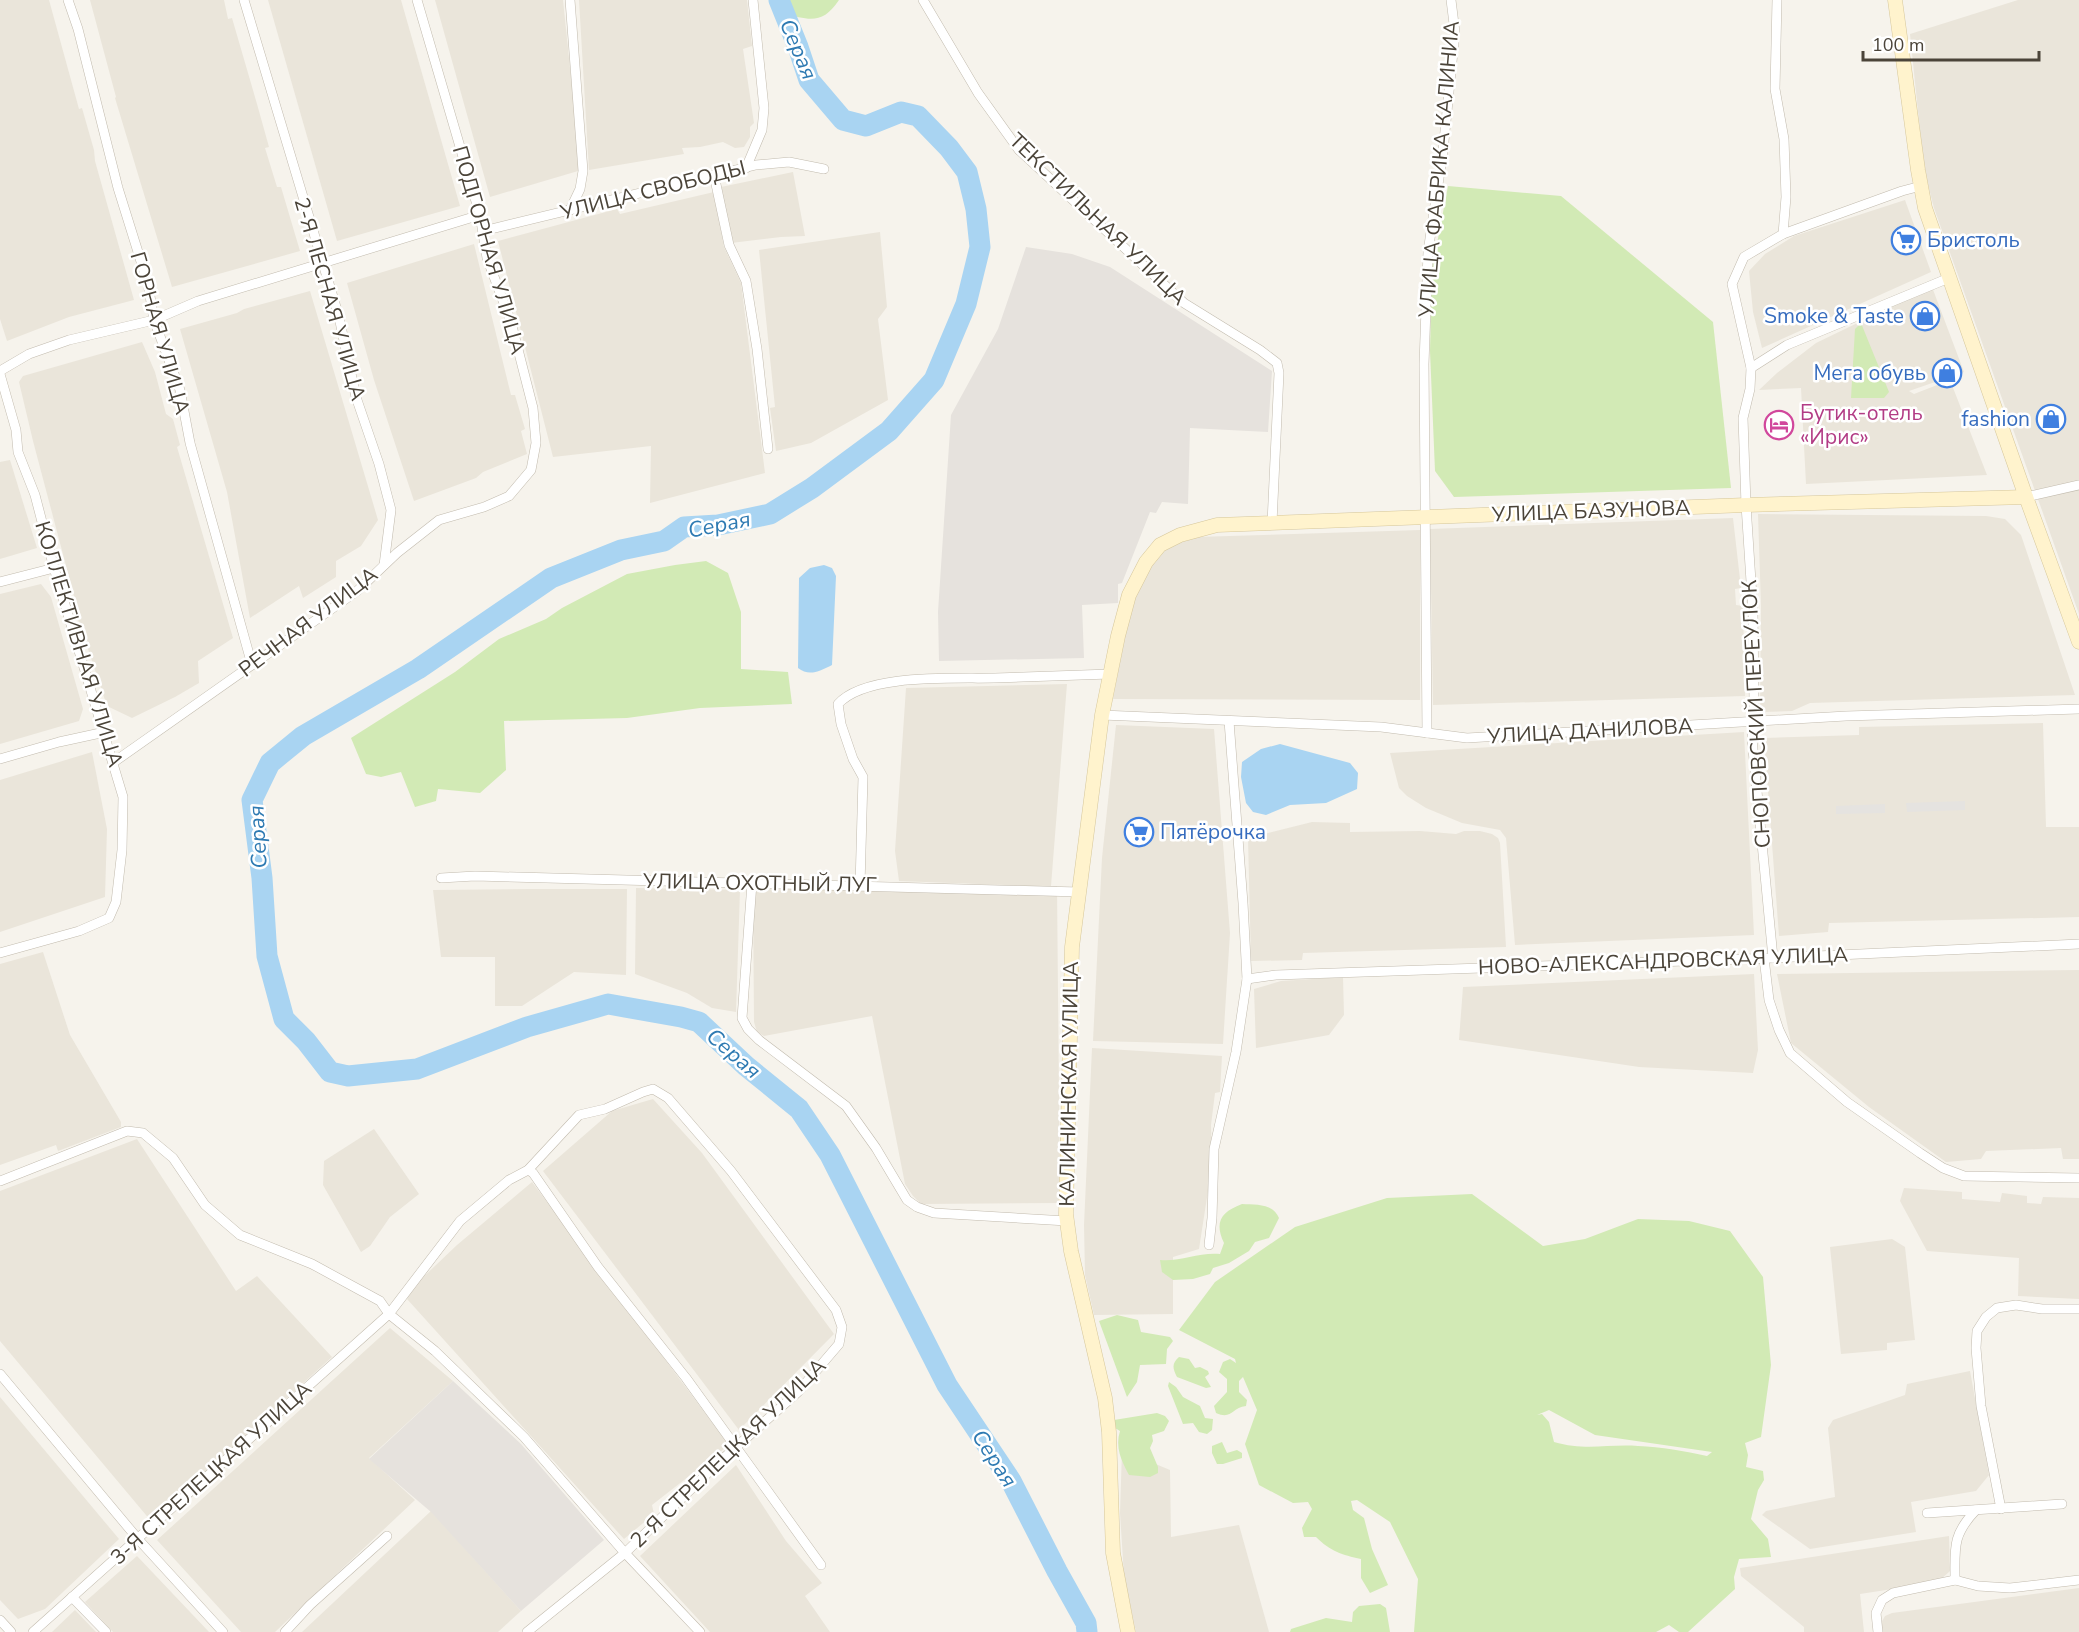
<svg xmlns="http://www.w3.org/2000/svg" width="2079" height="1632" font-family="'Nunito Sans',sans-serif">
  <rect width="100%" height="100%" fill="#f6f3ec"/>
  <!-- residential -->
  <g fill="#eae5da">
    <polygon points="0,0 49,0 79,109 82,108 94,150 95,161 134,300 69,317 7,341 0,319"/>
    <polygon points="90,0 224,0 228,19 232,18 257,104 269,147 265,148 277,187 281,187 300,251 172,287 115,98 116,97"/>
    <polygon points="268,0 401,0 460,206 337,241"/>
    <polygon points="435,0 563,0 578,145 578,171 490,197"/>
    <polygon points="579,0 747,0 752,46 743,49 754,123 750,127 750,137 744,147 735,148 723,142 700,147 682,148 684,154 589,170"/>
    <polygon points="2018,0 2079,0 2079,614 1934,208 1924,169 1910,34"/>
    <polygon points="793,172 805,236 781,237 731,243 721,187"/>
    <polygon points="714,192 724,247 741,283 765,473 650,503 651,446 553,457 498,241 617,209 620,214"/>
    <polygon points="1905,200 1931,272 1762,348 1753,312 1749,271 1765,254 1794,236"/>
    <polygon points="880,232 887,307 878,319 888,400 811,443 776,451 770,408 775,407 759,250"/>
    <polygon points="474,244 511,395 515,395 525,429 521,431 527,454 483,472 476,478 414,501 374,380 347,283"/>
    <polygon points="1932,287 1964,372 1909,391 1914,394 1950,380 1987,475 1806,484 1801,388 1759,390 1777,373 1816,343"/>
    <polygon points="310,291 378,520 361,546 336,561 336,577 303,598 299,586 250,618 227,492 180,329 237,313 244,309"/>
    <polygon points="142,342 155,372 166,414 173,419 180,445 177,447 233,638 198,661 199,683 175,697 132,718 107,706 76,613 78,611 33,441 19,382 23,376"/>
    <polygon points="10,460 37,548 0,559 0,462"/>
    <polygon points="1758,514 1986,516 2005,519 2021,535 2075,695 1810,703 1792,711 1760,712 1761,606"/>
    <polygon points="1733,518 1741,588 1735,589 1736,605 1743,606 1745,696 1433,705 1430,529"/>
    <polygon points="1420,530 1420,700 1113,699 1126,629 1137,587 1147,567 1171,543 1196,537"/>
    <polygon points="41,584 51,597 83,709 79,721 0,744 0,594"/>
    <polygon points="1067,684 1051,886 1057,886 1060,1203 921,1204 913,1196 905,1184 872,1016 764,1036 757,1032 754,1022 753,889 1030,886 899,881 895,851 906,688"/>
    <polygon points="2043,723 2046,827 2079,827 2079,917 1829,923 1828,932 1779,936 1764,738 1859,735 1859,727"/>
    <polygon points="1116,725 1214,729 1230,933 1223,1044 1093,1041 1102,858"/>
    <polygon points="1744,732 1754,935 1515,945 1506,838 1500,830 1462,823 1426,808 1407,796 1399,788 1390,753"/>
    <polygon points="92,752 107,829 105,897 0,932 0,780"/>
    <polygon points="1312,822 1350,823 1350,832 1420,831 1456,834 1464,831 1480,831 1492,834 1498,838 1500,843 1506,947 1303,953 1302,960 1251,961 1248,838"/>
    <polygon points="636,888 740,890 736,1012 712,1008 687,993 635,974"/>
    <polygon points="530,889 627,889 626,975 574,972 522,1006 495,1006 495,957 441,957 433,890"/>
    <polygon points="43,952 70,1035 121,1122 121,1127 58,1151 56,1145 0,1165 0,964"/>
    <polygon points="2079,970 2079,1159 2063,1159 2061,1148 1986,1151 1981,1159 1946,1162 1869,1107 1791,1043 1777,974"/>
    <polygon points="1754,974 1758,1050 1753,1073 1639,1067 1459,1040 1463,987"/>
    <polygon points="1343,977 1344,1015 1329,1035 1256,1048 1254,989 1281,981"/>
    <polygon points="1092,1048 1222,1056 1220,1092 1215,1093 1211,1125 1212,1165 1199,1249 1173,1257 1173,1314 1094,1315 1085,1275 1084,1225"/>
    <polygon points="653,1099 702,1153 834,1334 739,1430 543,1171 612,1111"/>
    <polygon points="374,1129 419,1194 390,1217 370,1246 361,1252 323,1185 324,1161"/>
    <polygon points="137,1139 236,1291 257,1276 332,1357 151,1521 0,1341 0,1191"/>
    <polygon points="532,1182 729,1445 652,1505 654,1514 624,1539 407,1299 416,1284 457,1245"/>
    <polygon points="1904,1188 1962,1192 1962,1199 2000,1202 2002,1193 2027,1196 2027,1203 2041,1204 2043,1197 2079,1198 2079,1299 2018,1296 2019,1258 1927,1251 1900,1201"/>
    <polygon points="1892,1239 1905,1247 1915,1340 1887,1343 1887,1350 1841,1354 1830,1247"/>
    <polygon points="390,1328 453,1381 369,1458 415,1500 275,1632 241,1632 157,1540"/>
    <polygon points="1970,1371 1989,1475 1976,1491 1911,1502 1916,1532 1810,1549 1762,1515 1766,1511 1835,1497 1828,1428 1833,1420 1905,1395 1907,1384"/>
    <polygon points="0,1397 119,1539 45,1609 18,1619 0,1600"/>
    <polygon points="1122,1450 1170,1470 1171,1537 1239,1525 1269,1632 1136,1632 1124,1576 1120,1513"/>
    <polygon points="736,1465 786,1541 822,1583 805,1596 830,1632 710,1632 640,1556"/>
    <polygon points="431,1511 521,1611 498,1632 302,1632"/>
    <polygon points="1949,1536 1950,1571 1938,1582 1860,1594 1864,1632 1804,1632 1804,1627 1741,1576 1740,1568"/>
    <polygon points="137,1556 209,1632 113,1632 85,1602"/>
    <polygon points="2079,1588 2079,1632 1882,1632 1881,1623 1885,1616 1892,1613"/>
    <polygon points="75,1610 96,1632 52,1632"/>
  </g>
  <!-- industrial -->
  <g fill="#e6e2dd">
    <polygon points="1026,247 1072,254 1110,267 1272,371 1268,432 1190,428 1188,504 1162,502 1156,513 1150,512 1122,583 1118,584 1118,603 1082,605 1084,658 939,661 938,612 951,415 998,329"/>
    <polygon points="453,1381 521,1444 604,1540 521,1611 431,1512 369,1459"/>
  </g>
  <!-- green -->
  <g fill="#d2eab5" fill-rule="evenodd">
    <path d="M774,0H839C823,24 810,21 784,13Z"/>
    <polygon points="1448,186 1561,196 1713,322 1731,488 1454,497 1435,471 1430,351 1432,270"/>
    <polygon points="1861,323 1889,392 1884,398 1851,398 1855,329"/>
    <polygon points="706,561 728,573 741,612 741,669 788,672 792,704 700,708 627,718 504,721 506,770 480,793 438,789 436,801 415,807 401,772 381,777 366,774 351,738 455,672 499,639 546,619 562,608 627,574 675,565"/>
    <path d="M1472,1194L1543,1246L1585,1239L1638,1219L1689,1221L1730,1231L1763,1277L1771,1365L1761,1437L1745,1443L1748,1455L1746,1467L1763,1471L1764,1480L1758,1490L1751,1519L1768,1539L1771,1557L1739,1559L1734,1577L1735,1589L1688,1632H1679L1669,1625L1656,1632H1414L1418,1579L1390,1522L1357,1500L1351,1501L1353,1510L1364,1518L1372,1549L1388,1585L1370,1593L1361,1578V1559C1342,1555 1330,1551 1316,1537H1304L1302,1528L1312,1509L1308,1502L1293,1503L1259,1485L1245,1444L1257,1410L1243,1377L1239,1381V1392L1247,1400L1246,1406C1231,1408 1232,1420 1216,1413L1214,1406L1227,1392V1379L1219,1372L1223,1362L1230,1359L1236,1363L1235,1359L1179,1330L1215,1282L1295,1227L1387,1198ZM1549,1410L1595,1435L1712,1452L1707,1456C1685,1451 1661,1447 1638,1446C1607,1444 1585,1451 1554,1442L1549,1422L1542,1414L1537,1415Z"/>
    <path d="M1242,1204C1256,1205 1273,1203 1279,1218L1269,1238L1255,1242L1249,1251L1229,1263L1213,1268L1210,1274L1193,1279L1173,1280L1162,1272L1160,1260C1180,1262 1199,1252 1220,1254L1224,1243C1214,1222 1221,1212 1242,1204Z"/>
    <polygon points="1117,1315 1138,1320 1141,1332 1170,1337 1173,1341 1167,1349 1166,1364 1140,1365 1137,1382 1127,1397 1099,1321"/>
    <path d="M1179,1357L1189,1359L1195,1368L1200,1367L1208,1371L1209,1374L1205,1377L1211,1387L1206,1388L1177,1377C1173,1369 1171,1364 1179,1357Z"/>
    <polygon points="1169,1382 1176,1387 1183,1397 1200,1406 1205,1418 1213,1419 1212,1430 1207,1434 1199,1432 1193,1423 1183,1424 1168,1386"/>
    <path d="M1157,1413L1165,1416L1169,1421L1164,1431L1152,1435L1153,1441L1150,1448L1158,1467V1473L1150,1477L1129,1475C1121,1460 1115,1447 1120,1431L1115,1428L1114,1420Z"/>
    <polygon points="1222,1442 1227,1453 1237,1450 1242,1453 1242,1458 1223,1464 1217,1464 1212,1453 1212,1446"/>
    <polygon points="1380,1604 1386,1608 1390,1632 1290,1632 1291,1629 1326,1618 1352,1622 1353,1612 1359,1606"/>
  </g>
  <!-- parking -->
  <g fill="#e5e3e0">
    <polygon points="1965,801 1965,810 1907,812 1906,803"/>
    <polygon points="1885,804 1885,813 1836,814 1836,806"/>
  </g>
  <!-- water -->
  <g fill="#a9d4f2">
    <path d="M824,565L832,568L836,576L832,665C820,671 809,677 798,668L799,578L810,568Z"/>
    <polygon points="1280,744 1350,763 1358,773 1357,789 1326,803 1290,805 1266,815 1253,812 1246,803 1241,777 1242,762 1261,749"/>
  </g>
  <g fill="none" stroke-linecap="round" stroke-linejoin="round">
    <!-- river -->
    <polyline stroke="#a9d4f2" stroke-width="21" points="779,0 798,47 809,80 843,120 866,126 901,112 918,116 949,148 967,172 976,209 980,247 966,304 934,380 889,431 812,488 770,514 718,525 684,527 664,541 621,550 551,578 418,669 303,736 270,763 252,800 262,878 267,956 284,1019 306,1041 330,1072 348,1076 417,1069 527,1027 608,1004 681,1017 699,1022 746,1066 799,1109 830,1155 947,1385 1011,1481 1057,1571 1086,1623 1087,1632"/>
    <!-- street casing -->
    <g stroke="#c2bbae" stroke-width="10">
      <g id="street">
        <polyline points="68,0 78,29 118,188 148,284 154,320 180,390 190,443 252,665"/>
        <polyline points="244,0 339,317 356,397 379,464 391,510 384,565"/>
        <polyline points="923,0 978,93 1019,150 1184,303 1260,350 1277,363 1279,373 1272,523"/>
        <polyline points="746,168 762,130 764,108 753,0"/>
        <polyline points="714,175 729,245 746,281 757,349 768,449"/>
        <polyline points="570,210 580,189 583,171 570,0"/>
        <polyline points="483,231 756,165 789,162 824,169"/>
        <polyline points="1783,234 1902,191 1921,186"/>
        <polyline points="1751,368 1787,345 1949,278"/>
        <polyline points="0,371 29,354 69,340 154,320 198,301 480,215"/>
        <polyline points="0,374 16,430 18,452 35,495 54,568 123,797 122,850 116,902 109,918 79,931 0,953"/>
        <polyline points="2026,497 2079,485"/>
        <polyline points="0,582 54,568"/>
        <polyline points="1102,715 1381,727 1467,738 1846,716 2079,709"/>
        <polyline points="1427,733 1424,364 1428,252 1443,151 1455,32 1451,0"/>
        <polyline points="0,759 59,742 105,732"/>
        <polyline points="114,762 357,591 397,553 439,520 484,507 509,496 531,470 536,443 533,408 511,322 487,258 480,215 417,0"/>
        <polyline points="441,878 475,876 1079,892"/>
        <polyline points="752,883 742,1018 748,1029 759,1040 846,1106 876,1148 907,1200 917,1207 934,1213 1067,1221"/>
        <path d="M860,886L863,777L853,759L841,724L838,704C866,673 954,679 995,678C1033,677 1072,675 1110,674"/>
        <polyline points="1764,958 1769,1000 1779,1030 1790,1053 1847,1102 1920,1153 1943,1168 1964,1176 2079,1178"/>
        <polyline points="1773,958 1752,739 1754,703 1753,612 1746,505 1743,418 1750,389 1751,368 1732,284 1744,257 1783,234 1786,197 1784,139 1775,89 1777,0"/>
        <polyline points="1247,979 1276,975 1773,958 2079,944"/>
        <polyline points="528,1170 533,1173 598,1267 686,1378 821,1565"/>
        <polyline points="0,1181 127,1131 143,1133 173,1158 205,1205 240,1235 312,1264 380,1301 389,1314 435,1351 524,1437 625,1553 700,1632"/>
        <polyline points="1209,1245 1212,1218 1214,1149 1236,1052 1247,979 1243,903 1229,721"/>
        <polyline points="0,1374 138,1539 223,1632"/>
        <polyline points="2001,1509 1981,1406 1976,1348 1977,1331 1986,1317 1997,1308 2016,1305 2042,1309 2079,1309"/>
        <polyline points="1927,1513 2062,1504"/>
        <path d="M1955,1580C1955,1548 1952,1535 1976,1510"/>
        <polyline points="72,1597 106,1632"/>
        <polyline points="0,1620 11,1632"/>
        <polyline points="33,1632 389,1314 460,1221 509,1180 528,1170 579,1115 605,1109 643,1092 653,1089 668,1098 731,1171 836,1310 842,1327 839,1344 798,1392 717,1464 625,1553 527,1632"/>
        <polyline points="285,1632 310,1605 387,1536"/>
        <polyline points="1878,1632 1876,1613 1882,1600 1893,1593 1955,1580 1978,1586 2010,1588 2079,1580"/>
      </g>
    </g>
    <!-- secondary casing -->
    <g stroke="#d6c79b" stroke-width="15">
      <g id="secondary">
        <polyline points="1895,0 1918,170 1925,208 2026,497 2079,642"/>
        <polyline points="1128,1632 1113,1553 1109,1432 1105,1398 1071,1251 1066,1214 1072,947 1102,715 1118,636 1129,595 1146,562 1160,545 1180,535 1217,525 1746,505 2026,497"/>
      </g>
    </g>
    <!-- street -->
    <use href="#street" stroke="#fff" stroke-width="9"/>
    <!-- secondary -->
    <use href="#secondary" stroke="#fff3cd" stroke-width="14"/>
  </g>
  <!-- icons -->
  <defs>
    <g id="supermarket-ring" transform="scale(1.5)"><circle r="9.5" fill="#fff" stroke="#3f7fe0" stroke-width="1.5"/><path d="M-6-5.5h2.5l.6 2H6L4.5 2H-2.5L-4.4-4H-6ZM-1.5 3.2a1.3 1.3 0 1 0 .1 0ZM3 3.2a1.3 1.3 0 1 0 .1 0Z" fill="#3f7fe0"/></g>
    <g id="shop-ring" transform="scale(1.5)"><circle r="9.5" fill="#fff" stroke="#3f7fe0" stroke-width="1.5"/><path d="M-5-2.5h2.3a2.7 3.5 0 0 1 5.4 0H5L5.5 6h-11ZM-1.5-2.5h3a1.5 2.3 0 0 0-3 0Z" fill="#3f7fe0"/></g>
    <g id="hotel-ring" transform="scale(1.5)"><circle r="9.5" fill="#fff" stroke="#d1479c" stroke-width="1.5"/><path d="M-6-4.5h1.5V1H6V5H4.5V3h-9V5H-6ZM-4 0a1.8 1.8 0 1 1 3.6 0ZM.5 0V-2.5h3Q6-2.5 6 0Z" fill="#d1479c"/></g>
  </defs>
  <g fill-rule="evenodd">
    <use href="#supermarket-ring" x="1906" y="240"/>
    <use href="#shop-ring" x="1925" y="316"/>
    <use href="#shop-ring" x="1947" y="373"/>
    <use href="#shop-ring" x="2051" y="419"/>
    <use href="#hotel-ring" x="1779" y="425"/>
    <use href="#supermarket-ring" x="1139" y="832"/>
  </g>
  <g text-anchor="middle" stroke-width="5" stroke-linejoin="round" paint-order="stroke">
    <!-- street labels -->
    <g font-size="21" fill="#4b4439" stroke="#fff">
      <text transform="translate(1439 169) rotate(-85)" y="7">УЛИЦА ФАБРИКА КАЛИНИА</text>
      <text transform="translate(653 190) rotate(-14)" y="7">УЛИЦА СВОБОДЫ</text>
      <text transform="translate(1098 219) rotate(44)" y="7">ТЕКСТИЛЬНАЯ УЛИЦА</text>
      <text transform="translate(489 250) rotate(74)" y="7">ПОДГОРНАЯ УЛИЦА</text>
      <text transform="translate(330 299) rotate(74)" y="7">2-Я ЛЕСНАЯ УЛИЦА</text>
      <text transform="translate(160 333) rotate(74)" y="7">ГОРНАЯ УЛИЦА</text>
      <text transform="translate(1591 511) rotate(-2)" y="7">УЛИЦА БАЗУНОВА</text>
      <text transform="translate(308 622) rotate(-37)" y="7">РЕЧНАЯ УЛИЦА</text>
      <text transform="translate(79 644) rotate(73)" y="7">КОЛЛЕКТИВНАЯ УЛИЦА</text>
      <text transform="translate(1756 714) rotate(-93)" y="7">СНОПОВСКИЙ ПЕРЕУЛОК</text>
      <text transform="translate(1590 731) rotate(-3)" y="7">УЛИЦА ДАНИЛОВА</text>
      <text transform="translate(760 883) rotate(1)" y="7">УЛИЦА ОХОТНЫЙ ЛУГ</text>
      <text transform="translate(1663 961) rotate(-2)" y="7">НОВО-АЛЕКСАНДРОВСКАЯ УЛИЦА</text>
      <text transform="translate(1069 1084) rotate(-89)" y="7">КАЛИНИНСКАЯ УЛИЦА</text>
      <text transform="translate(728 1453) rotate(-44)" y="7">2-Я СТРЕЛЕЦКАЯ УЛИЦА</text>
      <text transform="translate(211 1473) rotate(-42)" y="7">3-Я СТРЕЛЕЦКАЯ УЛИЦА</text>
    </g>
    <!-- shop labels -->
    <g font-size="21" fill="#366cbe" stroke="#fff" text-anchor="end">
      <text x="1927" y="247" text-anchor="start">Бристоль</text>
      <text x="1904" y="323">Smoke &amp; Taste</text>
      <text x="1926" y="380">Мега обувь</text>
      <text x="2030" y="426">fashion</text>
      <text x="1160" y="839" text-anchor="start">Пятёрочка</text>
    </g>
    <!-- hotel labels -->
    <g font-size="21" fill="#b23c85" stroke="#fff" text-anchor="start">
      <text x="1800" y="420">Бутик-отель<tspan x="1800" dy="24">«Ирис»</tspan></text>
    </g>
    <!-- water labels -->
    <g font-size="22" font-style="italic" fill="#2e7ab2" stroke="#fff">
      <text transform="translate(799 49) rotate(67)" y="8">Серая</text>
      <text transform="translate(719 524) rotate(-11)" y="8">Серая</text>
      <text transform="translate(257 837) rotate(-93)" y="8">Серая</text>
      <text transform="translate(734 1053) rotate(41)" y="8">Серая</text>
      <text transform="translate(995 1458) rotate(57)" y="8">Серая</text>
    </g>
  </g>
  <!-- scale -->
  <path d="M1863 51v9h176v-9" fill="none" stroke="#4b4439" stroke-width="3"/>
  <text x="1872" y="51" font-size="18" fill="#4b4439" stroke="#ffffff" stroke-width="4.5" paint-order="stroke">100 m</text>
</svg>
